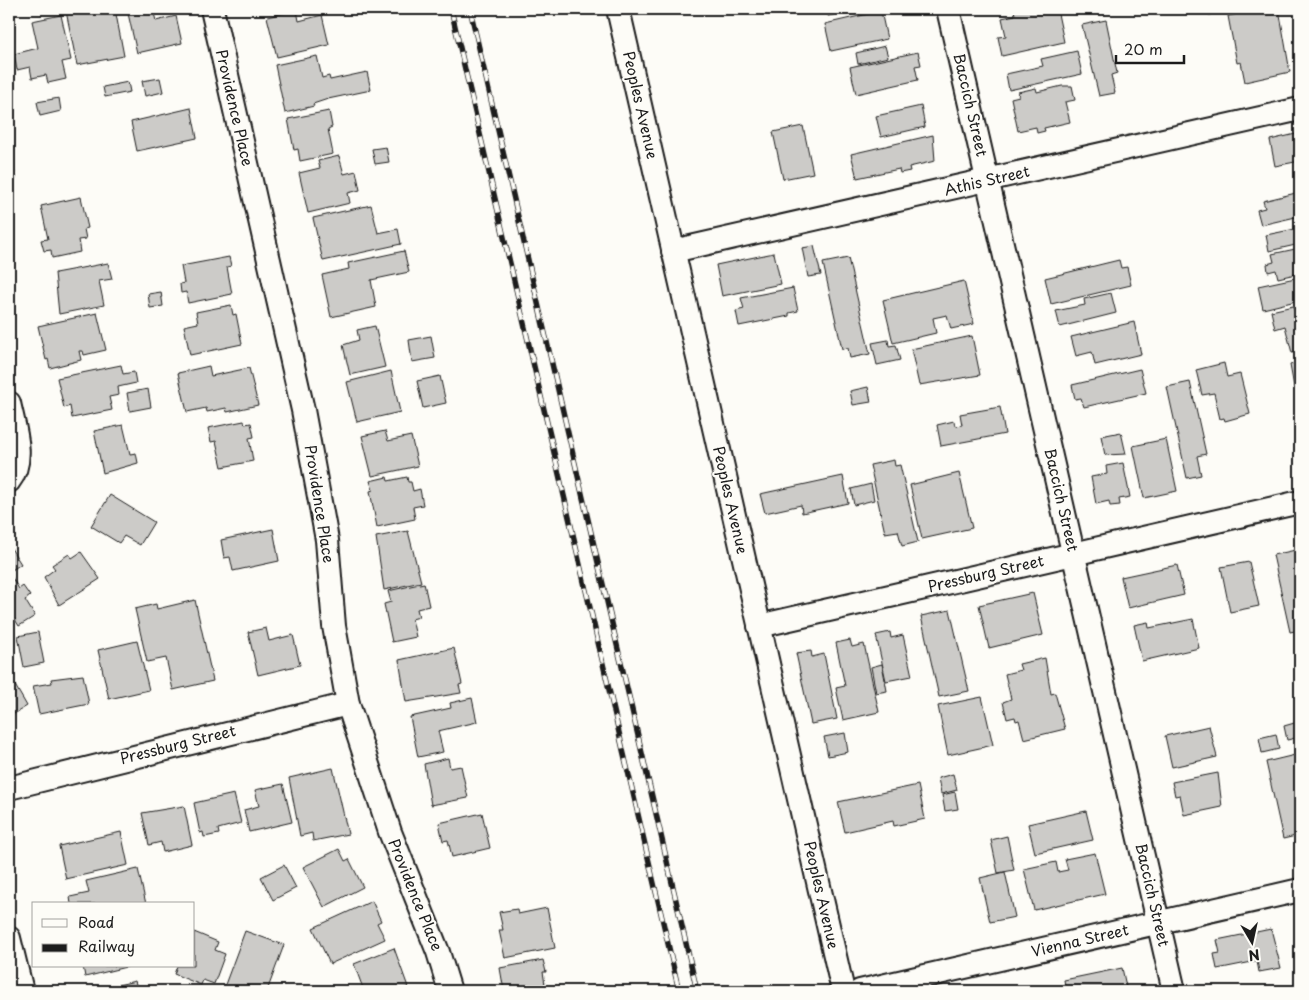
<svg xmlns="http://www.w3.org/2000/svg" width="1309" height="1000" font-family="'Playpen Sans',sans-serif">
  <rect width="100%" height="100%" fill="#fdfcf7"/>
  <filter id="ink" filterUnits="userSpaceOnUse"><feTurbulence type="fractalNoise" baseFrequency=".02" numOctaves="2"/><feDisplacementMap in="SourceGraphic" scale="10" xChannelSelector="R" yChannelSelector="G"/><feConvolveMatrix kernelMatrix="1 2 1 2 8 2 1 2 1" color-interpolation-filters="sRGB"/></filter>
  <g filter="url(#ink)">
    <!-- building -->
    <g fill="#cccbc8" stroke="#1c1c1c">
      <polygon points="78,9 115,9 124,56 77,65 66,11"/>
      <polygon points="127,9 153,9 156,21 176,16 182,43 137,53"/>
      <polygon points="827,9 863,9 828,16"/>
      <polygon points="1020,9 1057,9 1064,42 1002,56 998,37 1006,36 1002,18 1015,15 1014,10"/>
      <polygon points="1208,9 1235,9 1209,15"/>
      <polygon points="1263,9 1279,9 1290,72 1245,82 1241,62 1237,63 1228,16"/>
      <polygon points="297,10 299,21 322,15 329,45 277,57 267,17"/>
      <polygon points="881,11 887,39 831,51 825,24"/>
      <polygon points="61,15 71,60 62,62 66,79 48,83 46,75 32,78 30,67 17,70 14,54 38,48 32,21"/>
      <polygon points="1106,20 1117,73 1111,75 1115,93 1099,96 1082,25"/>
      <polygon points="885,46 888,57 858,64 856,53"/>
      <polygon points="1077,51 1082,74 1009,90 1006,74 1043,66 1041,59"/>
      <polygon points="918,52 921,65 915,66 918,80 856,94 850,67"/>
      <polygon points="317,56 322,78 329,76 330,80 367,72 371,90 328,99 313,104 314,106 285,113 275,65"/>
      <polygon points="160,78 163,92 145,96 142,81"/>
      <polygon points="128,82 130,92 105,97 103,87"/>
      <polygon points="1062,86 1072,86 1075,100 1065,102 1070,122 1044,128 1045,131 1037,133 1036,127 1018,131 1011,98 1019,96 1018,92 1036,88 1037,92"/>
      <polygon points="59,98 61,111 40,116 37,102"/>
      <polygon points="921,106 925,127 881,137 876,116"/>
      <polygon points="191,108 197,138 137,151 131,122"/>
      <polygon points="329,111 332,127 328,129 333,154 300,161 298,149 294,150 288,119"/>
      <polygon points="803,126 813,173 783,179 773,132"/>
      <polygon points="1300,133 1300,161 1275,166 1270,140"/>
      <polygon points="933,135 935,161 909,167 910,171 900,173 899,169 857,178 851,154"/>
      <polygon points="386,147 389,162 375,164 372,149"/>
      <polygon points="339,156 344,174 356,171 360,190 348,193 350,203 308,213 299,173 320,168 318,161"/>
      <polygon points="9,171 15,172 13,177 16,177 11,209 9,209"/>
      <polygon points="1300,192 1300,216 1261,225 1257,210 1265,208 1263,201"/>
      <polygon points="81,197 88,228 84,229 86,239 78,240 80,252 52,258 51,250 44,251 41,240 48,239 41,206"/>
      <polygon points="371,205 378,233 398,229 401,244 323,261 313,218"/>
      <polygon points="1300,228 1300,244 1269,251 1266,235"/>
      <polygon points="814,246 821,275 808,277 802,248"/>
      <polygon points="1300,248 1300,273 1278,278 1276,270 1268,272 1267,264 1274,262 1272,254"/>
      <polygon points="404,251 409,272 371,280 376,307 331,317 322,275 349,269 348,263"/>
      <polygon points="774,253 781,284 722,296 716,265"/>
      <polygon points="229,257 231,266 227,267 232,294 188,303 186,292 181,293 180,284 184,283 181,266"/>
      <polygon points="848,258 870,354 850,358 848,348 842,349 823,263"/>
      <polygon points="1119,260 1121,268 1127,267 1131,285 1051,304 1045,278"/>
      <polygon points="108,263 112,279 99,281 104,305 59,314 55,273"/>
      <polygon points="1300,277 1300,300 1263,309 1258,286"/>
      <polygon points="964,281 974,324 951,329 947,315 933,318 936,333 893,343 883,300"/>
      <polygon points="793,288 798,311 789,313 789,316 739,326 736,311 744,309 741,298"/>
      <polygon points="161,292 163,306 150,308 148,294"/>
      <polygon points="1111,293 1116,313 1060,327 1056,311 1085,305 1084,299"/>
      <polygon points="231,305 233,315 236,314 242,344 190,355 184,326 198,323 196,312"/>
      <polygon points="1293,306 1297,320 1300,319 1300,351 1292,353 1285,326 1275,329 1271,311"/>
      <polygon points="97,313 106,350 84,355 83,351 79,351 81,360 50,368 48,359 46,360 38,326"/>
      <polygon points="1134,322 1141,354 1095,365 1092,352 1076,356 1071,337"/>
      <polygon points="375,326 385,367 350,375 343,345 359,340 357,330"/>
      <polygon points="431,336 435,358 412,362 409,340"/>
      <polygon points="972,336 980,375 919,385 911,349"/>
      <polygon points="888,340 889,346 896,345 900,360 877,365 872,343"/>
      <polygon points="1300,362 1300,386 1294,387 1290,365"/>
      <polygon points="1224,363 1227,377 1240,374 1250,414 1225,421 1224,418 1220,419 1214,393 1202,395 1196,370"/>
      <polygon points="121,365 123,374 134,372 136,383 118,387 119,395 109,397 112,410 72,418 70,406 64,408 57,378"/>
      <polygon points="209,366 211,376 249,368 258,405 227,412 226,408 207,412 206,408 187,412 178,373"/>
      <polygon points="1140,369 1146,393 1084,407 1081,398 1075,399 1072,385"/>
      <polygon points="391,371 400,412 357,422 347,382"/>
      <polygon points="440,376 446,403 423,408 417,381"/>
      <polygon points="1190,382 1206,454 1197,456 1201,475 1187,478 1167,387"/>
      <polygon points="868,387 871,402 853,405 850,391"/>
      <polygon points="148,389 151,407 130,411 127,393"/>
      <polygon points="1000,407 1005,434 941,446 937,425 954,421 955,426 962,425 960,414"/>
      <polygon points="244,421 245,424 251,423 254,437 249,438 253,461 222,467 216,441 211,442 208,428"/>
      <polygon points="123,425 130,454 136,453 138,463 103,473 94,431"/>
      <polygon points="385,431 388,441 411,436 418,466 372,476 362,436"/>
      <polygon points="1121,432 1126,454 1105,455 1101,436"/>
      <polygon points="1166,439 1177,491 1144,498 1133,446"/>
      <polygon points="894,460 895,466 900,465 918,542 902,546 898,531 885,533 870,465"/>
      <polygon points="1123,463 1130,497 1119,499 1120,505 1110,506 1109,501 1096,504 1091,477 1107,474 1106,466"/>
      <polygon points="959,473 972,528 922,539 910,485"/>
      <polygon points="843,476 848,503 802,513 801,505 765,513 760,494"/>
      <polygon points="387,477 388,481 407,477 408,482 411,482 413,491 420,489 423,505 413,507 415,519 377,527 370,491 373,490 370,481"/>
      <polygon points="871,484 874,500 854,505 851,489"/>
      <polygon points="110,495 154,522 140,545 124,536 119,543 91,526"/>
      <polygon points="273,529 279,561 233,571 230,557 224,558 221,540"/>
      <polygon points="408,531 421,582 384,590 376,537"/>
      <polygon points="9,545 21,564 9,572"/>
      <polygon points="1300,549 1300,630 1290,632 1273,555"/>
      <polygon points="81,552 100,579 59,605 44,577 55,569 52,565 69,554 72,558"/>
      <polygon points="1249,562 1259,606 1230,612 1221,567"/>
      <polygon points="1177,565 1184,595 1128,608 1121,577"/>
      <polygon points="9,573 19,589 23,586 30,596 25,600 35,616 19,626 9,610"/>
      <polygon points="424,583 429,606 417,609 419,617 412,619 416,637 392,642 384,604 391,602 388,591"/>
      <polygon points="1033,593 1043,635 989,648 979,605"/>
      <polygon points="195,600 213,681 173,690 166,658 147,662 135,609 156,604 157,609"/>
      <polygon points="950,610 969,691 939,697 921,616"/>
      <polygon points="1193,619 1199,648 1142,661 1134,625 1148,622 1149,628"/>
      <polygon points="266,628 269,641 293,635 300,665 258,675 248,632"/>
      <polygon points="38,632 44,663 24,667 18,636"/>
      <polygon points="890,632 891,638 903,635 912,676 886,681 876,635"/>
      <polygon points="850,640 852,647 864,644 879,712 843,720 836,688 845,686 836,643"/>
      <polygon points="137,641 149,690 109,699 98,650"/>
      <polygon points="454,648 462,684 459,685 461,693 406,702 399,660"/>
      <polygon points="811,651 812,657 824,654 837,719 811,724 796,653"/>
      <polygon points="1045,658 1051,694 1055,693 1065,729 1024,739 1019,720 1016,721 1015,717 1007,719 1003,702 1011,699 1005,674 1021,670 1019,664"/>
      <polygon points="882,664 887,691 876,693 871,667"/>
      <polygon points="9,675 27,706 9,717"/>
      <polygon points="83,675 89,704 39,714 33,686 52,683 51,679"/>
      <polygon points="982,697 993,745 948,755 938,706"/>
      <polygon points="472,698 477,722 438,731 443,752 418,757 410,717 451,708 450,703"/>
      <polygon points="1298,722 1300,737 1287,740 1284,726"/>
      <polygon points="1209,726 1217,757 1172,767 1165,736"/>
      <polygon points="845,733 848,752 828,756 824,737"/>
      <polygon points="1276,734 1279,749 1262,753 1259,738"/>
      <polygon points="1295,755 1300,777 1300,835 1283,839 1266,762"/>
      <polygon points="448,758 450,768 461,766 468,798 431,805 424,764"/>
      <polygon points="333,768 348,834 313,841 312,833 300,836 289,778"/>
      <polygon points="1218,773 1222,807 1184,815 1180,795 1175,796 1172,782"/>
      <polygon points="953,774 957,790 941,794 938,778"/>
      <polygon points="283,784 292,822 249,832 244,810 259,806 255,790"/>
      <polygon points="918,785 925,819 894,826 893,821 845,832 838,802"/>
      <polygon points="955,792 958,809 945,811 942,795"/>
      <polygon points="234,794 241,823 218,829 219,834 204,837 203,832 200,833 194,803"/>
      <polygon points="184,806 192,845 163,852 161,842 149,845 142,813"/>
      <polygon points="1086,811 1093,840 1035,853 1028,824"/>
      <polygon points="482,813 490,848 452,857 448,840 443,841 439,823"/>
      <polygon points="121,832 128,865 66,879 59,846"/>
      <polygon points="1007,836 1014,870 998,873 991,840"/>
      <polygon points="339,849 345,861 349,859 363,887 324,907 303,867"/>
      <polygon points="1095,853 1105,894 1034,910 1024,869 1056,862 1058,872 1068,870 1065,859"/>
      <polygon points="284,865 296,888 273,900 261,877"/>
      <polygon points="138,869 146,904 71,904 70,897 89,893 86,881"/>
      <polygon points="1005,872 1015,917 990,922 980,878"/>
      <polygon points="372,901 381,921 377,923 385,939 330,964 313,928"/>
      <polygon points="547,908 555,948 505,958 499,930 503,930 499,912 517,909 518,914"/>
      <polygon points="1271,929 1281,968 1259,972 1257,961 1217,969 1214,954 1220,953 1217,940"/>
      <polygon points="245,931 284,945 267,991 223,990"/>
      <polygon points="194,932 218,942 215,950 225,954 214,984 203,980 201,985 174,974 177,966 194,966"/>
      <polygon points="394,948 408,987 398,991 364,991 354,964"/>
      <polygon points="543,960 546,972 543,972 546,991 504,991 500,968"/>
      <polygon points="83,966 130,966 85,977"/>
      <polygon points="1122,968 1127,991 1066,991 1064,980"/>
      <polygon points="135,981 138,991 93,991"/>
      <polygon points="1284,986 1285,991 1260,991"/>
    </g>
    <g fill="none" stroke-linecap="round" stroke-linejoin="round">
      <!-- street casing -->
      <g stroke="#1c1c1c" stroke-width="26">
        <g id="street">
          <polyline points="212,9 303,410 327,540 334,626 348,704 390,832 438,952 450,991"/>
          <polyline points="618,9 843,991"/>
          <polyline points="948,9 1174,991"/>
          <polyline points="673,251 1300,109"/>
          <path d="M9,403C14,427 26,460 9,481"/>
          <polyline points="759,626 1300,502"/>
          <polyline points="9,788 348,704"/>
          <polyline points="9,938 22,991"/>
          <polyline points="860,991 1300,890"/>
        </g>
      </g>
      <!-- street -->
      <use href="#street" stroke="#fdfcf7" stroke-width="22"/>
      <!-- rail casing -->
      <g stroke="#1c1c1c" stroke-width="5.5">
        <g id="rail">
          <polyline points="451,9 679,991"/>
          <polyline points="470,9 697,991"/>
        </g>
      </g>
      <!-- rail -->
      <use href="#rail" stroke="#fdfcf7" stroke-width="4" stroke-dasharray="11" stroke-linecap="butt"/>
    </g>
  </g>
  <g text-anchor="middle" stroke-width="4.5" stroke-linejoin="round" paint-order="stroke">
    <!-- street labels -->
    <g font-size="15" fill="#1c1c1c" stroke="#fdfcf7">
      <text transform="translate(640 105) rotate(77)" y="5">Peoples Avenue</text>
      <text transform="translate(970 105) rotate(77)" y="5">Baccich Street</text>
      <text transform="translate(234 108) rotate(77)" y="5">Providence Place</text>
      <text transform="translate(987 181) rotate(-13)" y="5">Athis Street</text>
      <text transform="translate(730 500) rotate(77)" y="5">Peoples Avenue</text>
      <text transform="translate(1061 500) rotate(77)" y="5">Baccich Street</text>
      <text transform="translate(319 504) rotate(81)" y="5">Providence Place</text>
      <text transform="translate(986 574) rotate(-13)" y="5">Pressburg Street</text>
      <text transform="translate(178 745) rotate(-14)" y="5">Pressburg Street</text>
      <text transform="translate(415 895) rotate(68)" y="5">Providence Place</text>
      <text transform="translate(821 895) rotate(77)" y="5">Peoples Avenue</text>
      <text transform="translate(1152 895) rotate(77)" y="5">Baccich Street</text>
      <text transform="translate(1080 941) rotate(-13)" y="5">Vienna Street</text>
    </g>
  </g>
  <!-- margin -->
  <rect width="1309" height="1000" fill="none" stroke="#fdfcf7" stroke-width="30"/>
  <rect x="15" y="15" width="1279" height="970" fill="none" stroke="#1c1c1c" stroke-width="2" filter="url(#ink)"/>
  <!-- legend -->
  <rect x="32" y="902" width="162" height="65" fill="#fdfcf7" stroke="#a3a29f"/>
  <rect x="42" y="919" width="25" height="8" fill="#fdfcf7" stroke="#a3a29f"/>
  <text x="78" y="928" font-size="15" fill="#1c1c1c">Road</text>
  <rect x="42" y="944" width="25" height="8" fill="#1c1c1c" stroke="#a3a29f"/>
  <text x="78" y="952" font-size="15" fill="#1c1c1c">Railway</text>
  <!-- north arrow -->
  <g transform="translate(1252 942) rotate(171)" stroke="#fdfcf7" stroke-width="4" paint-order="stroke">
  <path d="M0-4L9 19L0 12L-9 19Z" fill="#1c1c1c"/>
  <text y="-8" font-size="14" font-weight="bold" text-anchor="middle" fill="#1c1c1c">N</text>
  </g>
  <!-- scale -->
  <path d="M1116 55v8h68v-8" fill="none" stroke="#1c1c1c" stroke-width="2.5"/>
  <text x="1124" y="55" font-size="15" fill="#1c1c1c" stroke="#fdfcf7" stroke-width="4" paint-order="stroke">20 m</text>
</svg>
